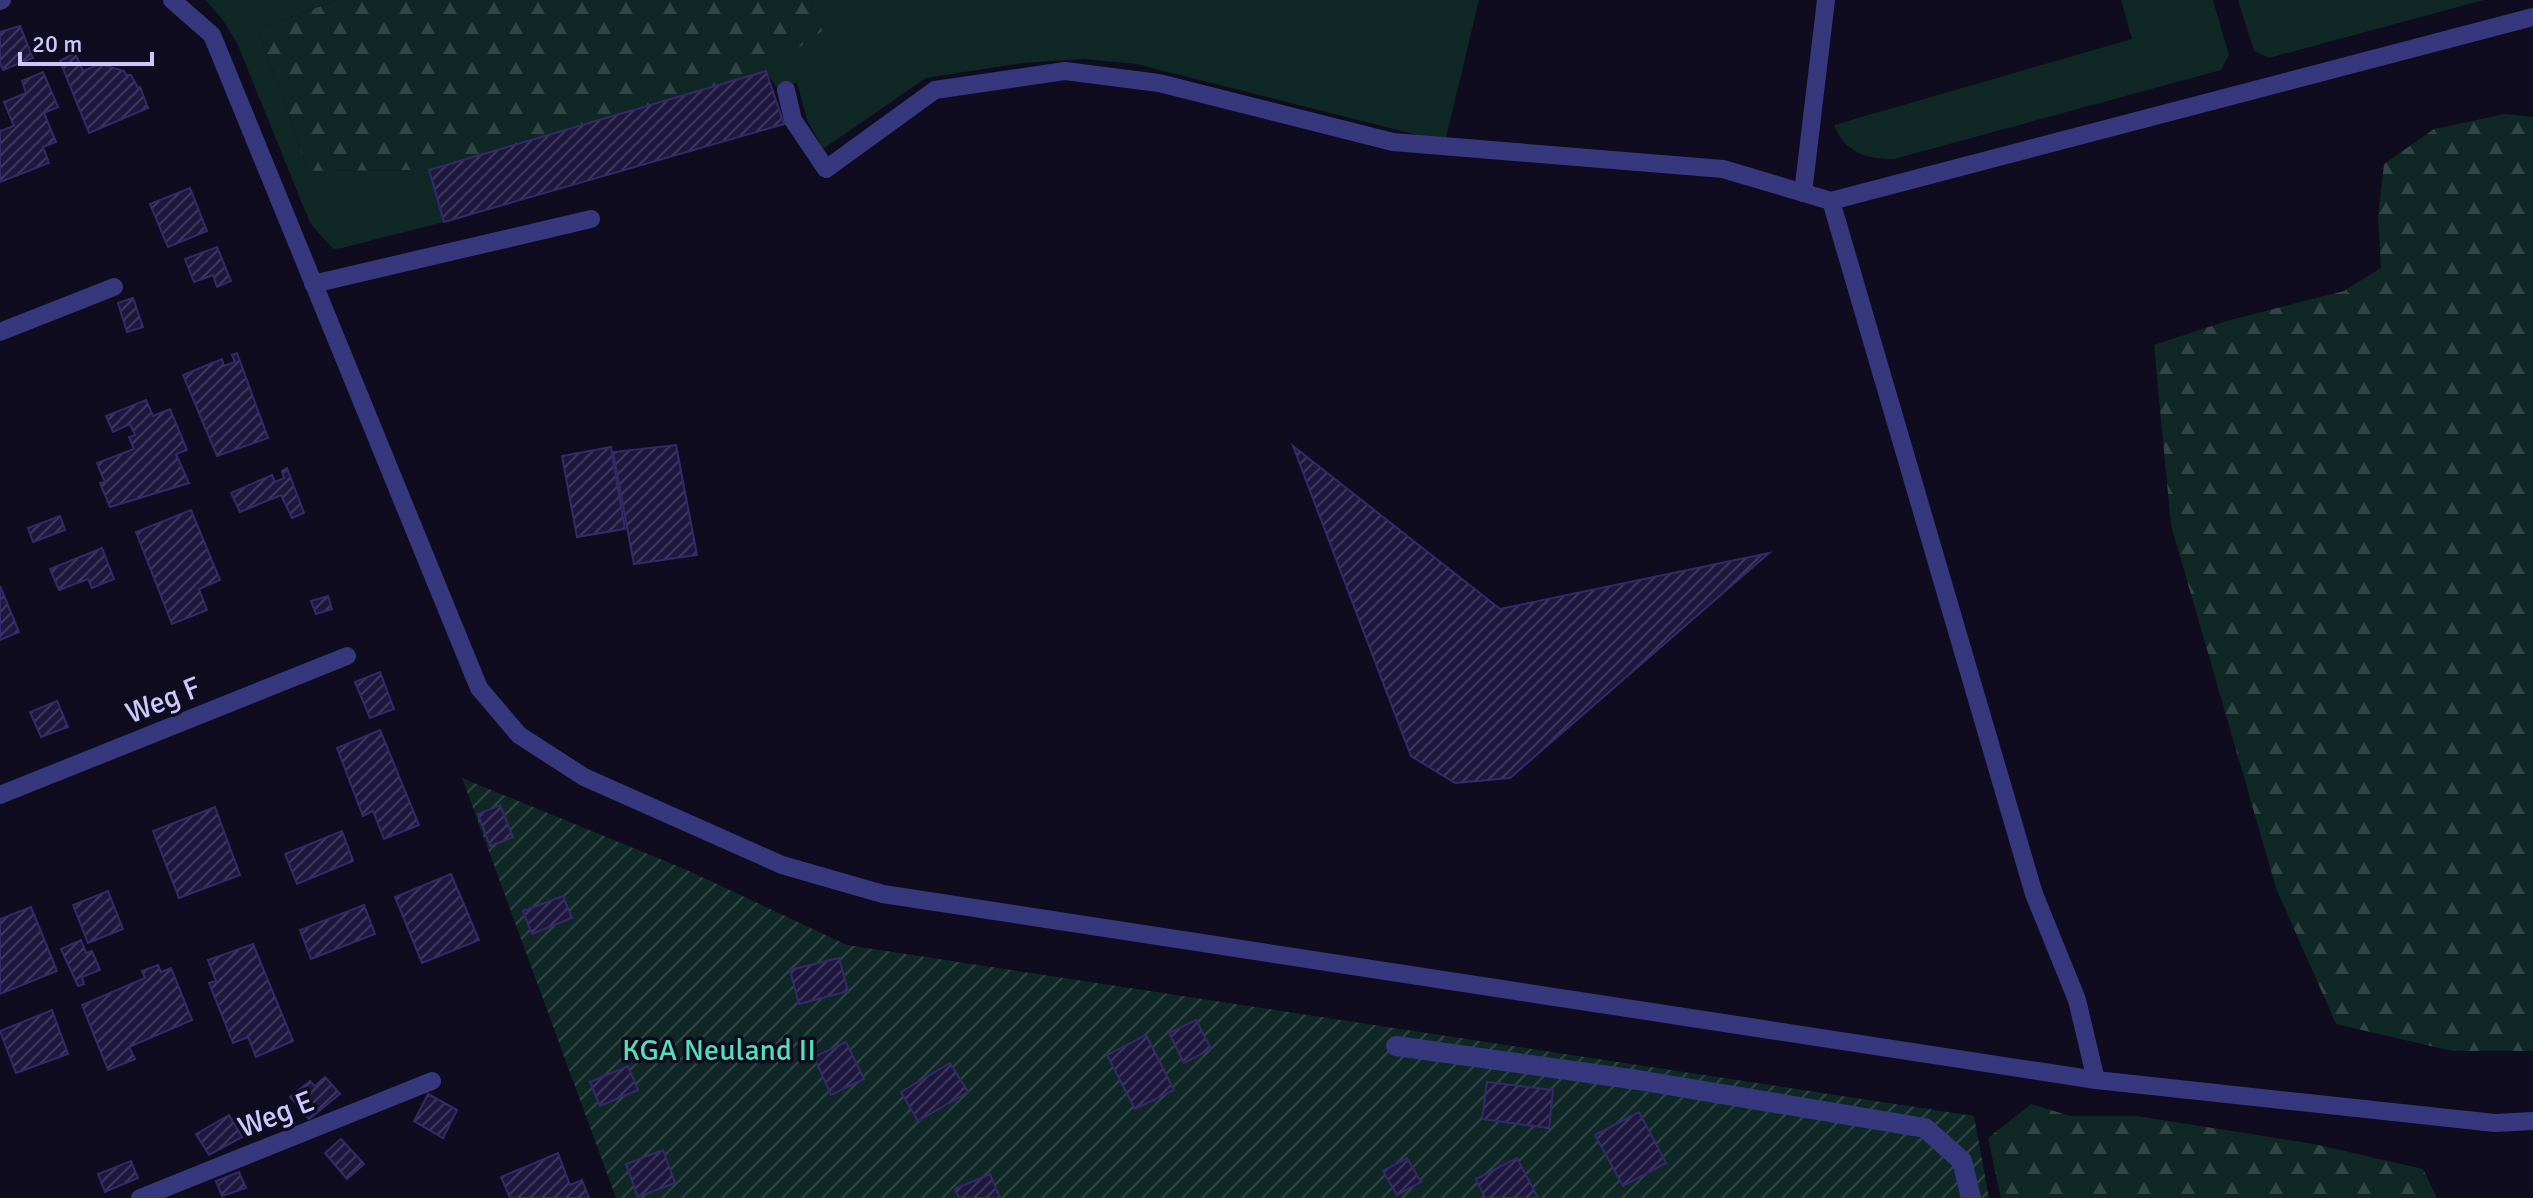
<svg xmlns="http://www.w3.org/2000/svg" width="2533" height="1198" font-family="Signika,sans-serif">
  <defs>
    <pattern id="forest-firs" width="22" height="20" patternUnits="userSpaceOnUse" patternTransform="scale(2)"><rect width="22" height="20" fill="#0f2725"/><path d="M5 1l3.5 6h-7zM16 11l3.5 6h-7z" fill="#314546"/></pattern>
    <pattern id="garden-furrows" width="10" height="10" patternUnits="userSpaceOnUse" patternTransform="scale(2)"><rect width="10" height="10" fill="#0f2725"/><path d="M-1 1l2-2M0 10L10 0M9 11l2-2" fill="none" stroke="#314546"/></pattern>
    <pattern id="building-hatch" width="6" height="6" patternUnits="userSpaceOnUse" patternTransform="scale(2)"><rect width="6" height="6" fill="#1e183e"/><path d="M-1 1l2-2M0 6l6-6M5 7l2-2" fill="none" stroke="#3e385b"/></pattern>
  </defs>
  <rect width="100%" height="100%" fill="#0e0c1e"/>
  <!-- green -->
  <g fill="#0f2725">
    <polygon points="205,0 339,0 258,28 308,171 429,170 444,222 342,248 333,249 310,223 237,43 222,19"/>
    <polygon points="810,0 1479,0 1445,142 1136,64 1084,59 1023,63 926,78 823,149 807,120 797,83 776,87 766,71 821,31"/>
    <path d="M2121,0H2213L2229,55L2221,70L1894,159C1866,159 1845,153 1834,125L2132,39Z"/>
    <polygon points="2238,0 2484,0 2269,58 2254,51"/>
  </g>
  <!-- forest -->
  <g fill="url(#forest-firs)">
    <polygon points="339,0 810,0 822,31 766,71 429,170 308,171 258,28"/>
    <polygon points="2505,114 2533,117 2533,1051 2452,1051 2336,1024 2276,888 2171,525 2154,345 2230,320 2344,291 2381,268 2378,216 2384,164 2434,129"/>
    <polygon points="2031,1104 2070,1116 2137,1116 2314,1144 2423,1169 2437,1198 2001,1198 1988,1138"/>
  </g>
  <!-- garden -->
  <polygon fill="url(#garden-furrows)" points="462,778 687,870 847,945 1974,1116 1989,1198 616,1198"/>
  <!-- building -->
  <g fill="url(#building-hatch)" stroke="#342a6a" stroke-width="2">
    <polygon points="20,26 33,58 3,70 0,63 0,32"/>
    <polygon points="75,53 83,71 100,64 124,71 126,75 131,75 138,88 140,87 148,108 89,133 60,61"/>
    <polygon points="766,71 784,124 444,222 429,170"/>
    <polygon points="43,72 58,107 44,113 56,142 43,147 49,163 0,182 0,131 14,126 4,102 26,93 22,81"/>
    <polygon points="190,188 207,231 168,247 150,204"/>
    <polygon points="217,247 231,281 217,287 213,275 194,282 185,259"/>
    <polygon points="133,298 143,327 127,332 118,303"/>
    <polygon points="237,353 268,438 217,456 183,375 222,359 224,366 235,362 232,355"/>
    <polygon points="146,400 153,416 170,409 187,450 176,454 189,483 110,507 100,483 105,482 97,463 134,449 129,437 135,435 130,424 113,432 106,416"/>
    <polygon points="676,445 697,555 634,564 613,452"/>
    <polygon points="1293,446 1500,609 1769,553 1510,778 1455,783 1411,756"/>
    <polygon points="611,447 625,529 577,537 562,456"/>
    <polygon points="287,468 304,513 292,518 281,495 240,512 231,493 272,475 275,482 284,478 282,471"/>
    <polygon points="191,510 220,580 199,589 207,610 172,624 136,532"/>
    <polygon points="60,516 65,530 33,542 28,528"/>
    <polygon points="102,548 114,579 92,588 88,579 59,590 50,569"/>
    <polygon points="0,586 19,632 0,640"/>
    <polygon points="328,596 332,609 316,614 311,601"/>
    <polygon points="380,672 394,709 370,718 355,682"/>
    <polygon points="57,701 68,727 41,737 30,712"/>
    <polygon points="380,730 419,825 384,839 373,811 363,816 337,748"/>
    <polygon points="500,805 513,837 490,846 478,814"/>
    <polygon points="215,807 240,875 179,898 153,831"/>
    <polygon points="342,831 353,861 297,884 285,854"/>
    <polygon points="451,874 479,940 422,963 395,897"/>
    <polygon points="108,891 123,929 88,943 73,905"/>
    <polygon points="563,896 572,918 532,934 523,911"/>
    <polygon points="364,905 375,934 311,959 300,930"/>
    <polygon points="31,907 57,971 0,994 0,919"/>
    <polygon points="81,940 86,953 92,951 100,970 82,977 84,984 78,986 61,949"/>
    <polygon points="253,944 293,1041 256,1057 248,1037 233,1043 209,983 216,981 208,960"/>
    <polygon points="839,958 848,991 799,1004 790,970"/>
    <polygon points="158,965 161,972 171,968 192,1020 129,1047 135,1059 108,1070 82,1005 145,978 142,971"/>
    <polygon points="52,1010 68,1054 16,1073 0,1031"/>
    <polygon points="1196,1020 1211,1049 1184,1063 1169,1033"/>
    <polygon points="1146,1035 1174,1090 1135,1109 1107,1055"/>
    <polygon points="846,1042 864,1079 831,1095 814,1057"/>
    <polygon points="950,1063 968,1092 918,1121 901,1092"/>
    <polygon points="628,1066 638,1090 600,1106 590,1082"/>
    <polygon points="325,1077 340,1094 309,1119 290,1097 310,1081 315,1086"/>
    <polygon points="1487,1082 1553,1090 1549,1128 1482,1119"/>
    <polygon points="428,1094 457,1110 443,1138 414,1121"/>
    <polygon points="1639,1112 1666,1163 1623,1186 1595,1135"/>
    <polygon points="229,1115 242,1137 209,1155 196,1134"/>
    <polygon points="341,1139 364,1164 347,1179 325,1153"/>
    <polygon points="663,1150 675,1183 638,1197 626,1164"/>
    <polygon points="558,1153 570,1185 582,1180 589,1198 510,1198 501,1177"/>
    <polygon points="1407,1158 1421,1182 1397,1195 1383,1171"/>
    <polygon points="1517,1158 1538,1198 1485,1198 1476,1179"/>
    <polygon points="131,1161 138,1178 105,1192 98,1174"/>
    <polygon points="239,1172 246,1188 222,1196 216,1181"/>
    <polygon points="990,1174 1000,1198 959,1198 955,1189"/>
  </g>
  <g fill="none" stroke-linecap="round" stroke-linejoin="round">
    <!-- lane -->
    <g stroke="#36377d" stroke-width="18">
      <polyline points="172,0 212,35 479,688 519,735 584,777 782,865 883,894 2096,1080 2495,1123 2533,1121"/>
      <polyline points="0,1 2,0"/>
      <polyline points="786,90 793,120 826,169 935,90 1065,71 1159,83 1393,142 1723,169 1831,201"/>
      <polyline points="1803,193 1826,0"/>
      <polyline points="313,284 591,219"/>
      <polyline points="0,332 114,287"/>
      <polyline points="0,795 347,656"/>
      <polyline points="2096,1080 2077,1000 2034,894 1831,201 2533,17"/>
      <polyline points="140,1198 432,1081"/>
    </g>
    <!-- street -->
    <polyline stroke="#36377d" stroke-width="20" points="1396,1046 1638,1080 1925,1128 1962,1161 1971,1198"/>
  </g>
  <g text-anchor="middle" stroke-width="7" stroke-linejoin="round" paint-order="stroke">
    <!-- street labels -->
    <g font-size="30" fill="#ccc8ff" stroke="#0e0c1e">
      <text transform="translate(163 700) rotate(-22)" y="10">Weg F</text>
      <text transform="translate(276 1114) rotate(-22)" y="10">Weg E</text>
    </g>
    <!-- park labels -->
    <g font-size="30" fill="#55deb5" stroke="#0e0c1e">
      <text x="719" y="1060">KGA Neuland II</text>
    </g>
  </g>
  <!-- scale -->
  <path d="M20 52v12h132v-12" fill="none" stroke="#ccc8ff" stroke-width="4"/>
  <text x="32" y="52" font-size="24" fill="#ccc8ff" stroke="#0e0c1e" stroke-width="6" paint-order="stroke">20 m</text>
</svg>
